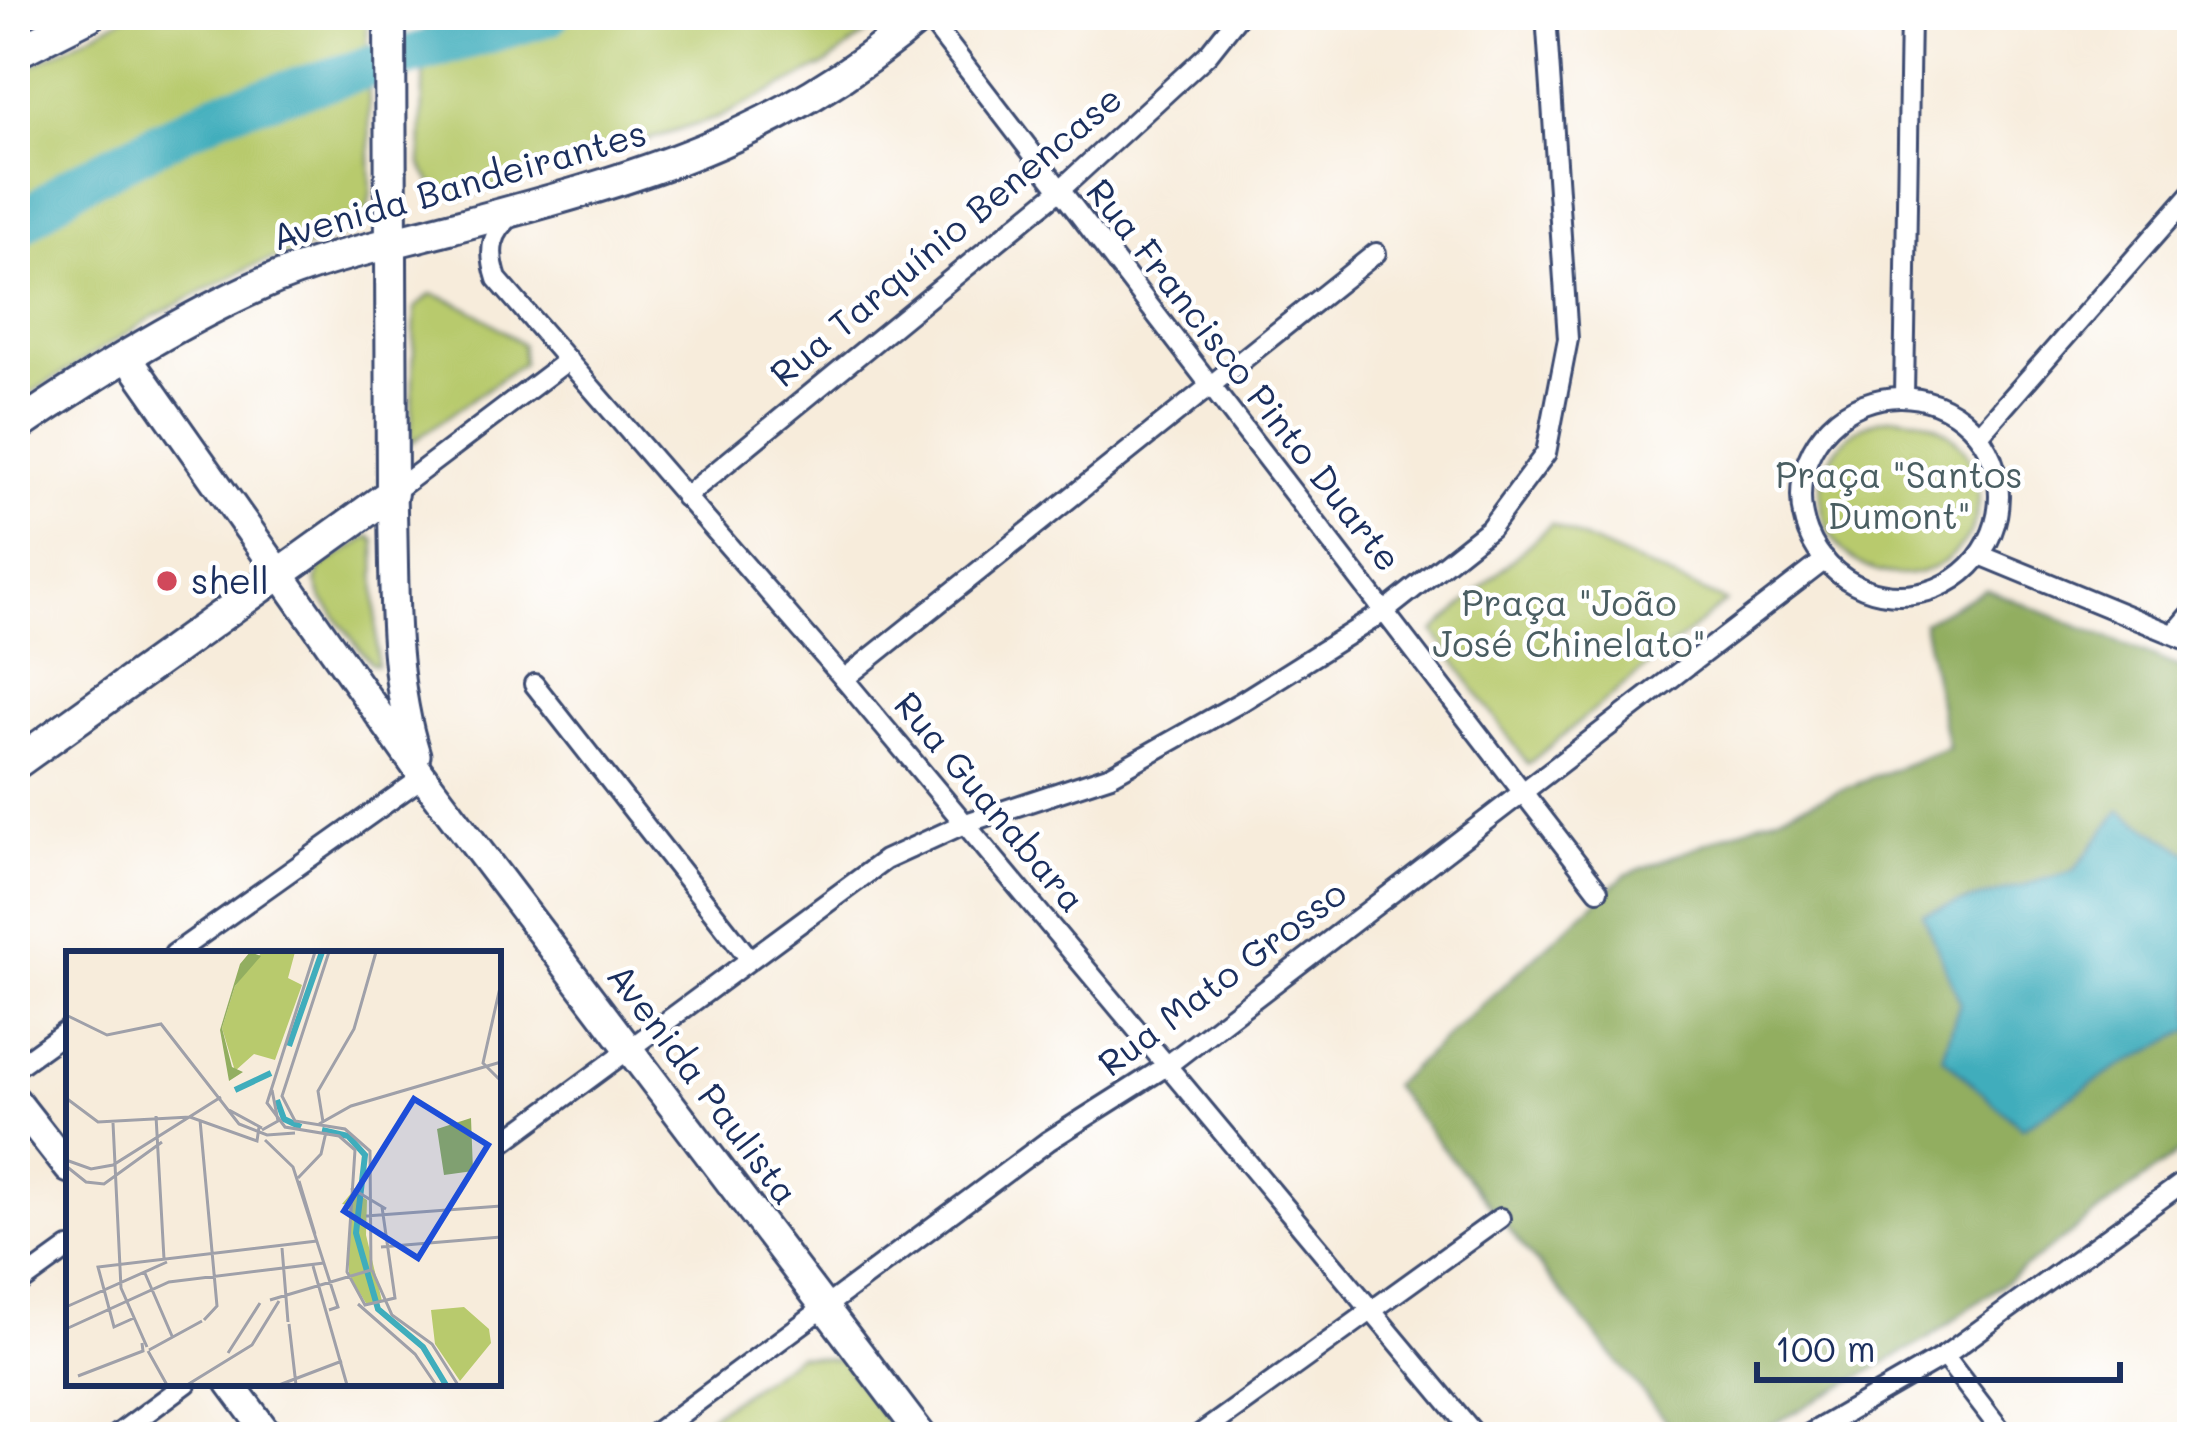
<svg xmlns="http://www.w3.org/2000/svg" width="2207" height="1452" font-family="Mali,sans-serif">
  <rect width="100%" height="100%" fill="#fff"/>
  <filter id="ink" filterUnits="userSpaceOnUse"><feTurbulence type="fractalNoise" baseFrequency=".00833" numOctaves="2"/><feDisplacementMap in="SourceGraphic" scale="24" xChannelSelector="R" yChannelSelector="G"/><feConvolveMatrix kernelMatrix="1 2 1 2 8 2 1 2 1" color-interpolation-filters="sRGB"/></filter>
  <filter id="wash" filterUnits="userSpaceOnUse"><feTurbulence type="fractalNoise" baseFrequency=".004" numOctaves="4" result="noise"/><feDisplacementMap in="SourceGraphic" scale="48" xChannelSelector="R" yChannelSelector="G"/><feGaussianBlur stdDeviation="2.7" result="paint"/><feColorMatrix in="noise" values="0 0 0 0 0 0 0 0 0 0 0 0 0 0 0 0 0 1.4 0 .05"/><feComposite in="paint" operator="in"/></filter>
  <g filter="url(#wash)">
    <rect width="100%" height="100%" fill="#f7ecdb"/>
    <!-- green -->
    <g fill="#b8ca6d" stroke="#6a7c66" stroke-width="3">
      <polygon points="128,15 367,15 371,192 368,209 346,235 253,266 153,317 15,403 15,75"/>
      <polygon points="425,15 891,15 827,64 718,118 457,199 437,192 421,165"/>
      <path d="M431,294C467,303 493,323 522,345L523,363L411,443L415,308Z"/>
      <circle cx="1900" cy="496" r="79"/>
      <polygon points="1551,524 1726,602 1528,764 1434,632"/>
      <polygon points="370,536 375,541 377,665 371,664 321,597 316,582 320,568"/>
      <polygon points="798,1355 842,1361 898,1437 679,1437"/>
    </g>
    <!-- forest -->
    <polygon fill="#92ae60" stroke="#566e5f" stroke-width="3" points="1986,589 2192,672 2192,1143 1928,1339 1750,1437 1679,1437 1392,1086 1625,875 1948,748 1923,622"/>
    <!-- water -->
    <polygon fill="#3fadbc" stroke="#2d6e8d" stroke-width="3" points="2120,810 2192,855 2192,1029 2118,1068 2022,1128 1943,1057 1960,1002 1923,914 2074,871"/>
    <g fill="none" stroke-linecap="round" stroke-linejoin="round">
      <!-- river -->
      <polyline stroke="#3fadbc" stroke-width="42" points="15,228 70,187 223,110 549,15"/>
    </g>
  </g>
  <g filter="url(#ink)">
    <g fill="none" stroke-linecap="round" stroke-linejoin="round">
      <!-- minor casing -->
      <g stroke="#3c4b71" stroke-width="24">
        <g id="minor">
          <polyline points="926,15 1598,890"/>
          <path d="M514,214C490,233 488,251 497,279L844,679L1477,1437"/>
          <polyline points="1904,396 1910,15"/>
          <circle cx="1900" cy="496" r="99"/>
          <polyline points="1979,435 2192,193"/>
          <polyline points="392,493 568,360"/>
          <polyline points="685,497 1060,190 1208,54 1239,15"/>
          <polyline points="1980,555 2192,642"/>
          <polyline points="2174,634 2192,613"/>
          <polyline points="844,679 1376,253"/>
          <polyline points="534,684 749,958"/>
          <polyline points="174,954 423,777"/>
          <polyline points="15,1068 69,1029"/>
          <polyline points="498,1146 885,860 966,823 1111,775 1241,702 1384,612 1490,528 1546,453 1568,339 1546,15"/>
          <polyline points="15,1287 69,1248"/>
          <polyline points="1944,1356 2006,1437"/>
          <polyline points="114,1437 187,1383"/>
          <polyline points="650,1437 1048,1141 1165,1067 1825,560"/>
          <polyline points="1196,1437 1500,1218"/>
          <polyline points="1804,1437 1944,1356 2192,1176"/>
        </g>
      </g>
      <!-- secondary casing -->
      <g stroke="#3c4b71" stroke-width="33">
        <g id="secondary">
          <polyline points="128,358 423,777 923,1437"/>
          <path d="M392,493C395,581 390,671 416,755"/>
          <polyline points="15,1100 69,1169"/>
          <polyline points="230,1383 270,1437"/>
        </g>
      </g>
      <!-- primary casing -->
      <g stroke="#3c4b71" stroke-width="36">
        <g id="primary">
          <polyline points="15,53 90,15"/>
          <path d="M15,428C91,376 175,323 260,285C320,258 389,244 453,227C637,178 774,142 923,15"/>
          <polyline points="15,764 392,493 390,15"/>
        </g>
      </g>
      <!-- minor -->
      <use href="#minor" stroke="#fff" stroke-width="18"/>
      <!-- secondary -->
      <use href="#secondary" stroke="#fff" stroke-width="27"/>
      <!-- primary -->
      <use href="#primary" stroke="#fff" stroke-width="30"/>
    </g>
  </g>
  <!-- markers -->
  <circle fill="#d1495b" stroke="#fff" stroke-width="4.5" cx="167" cy="581" r="12"/>
  <g text-anchor="middle" stroke-width="9" stroke-linejoin="round" paint-order="stroke">
    <!-- street labels -->
    <g font-size="36" fill="#1b2f5e" stroke="#fff">
      <text transform="translate(459 185) rotate(-16)" y="13">Avenida Bandeirantes</text>
      <text transform="translate(946 236) rotate(-40)" y="13">Rua Tarquínio Benencase</text>
      <text transform="translate(1244 375) rotate(52)" y="13">Rua Francisco Pinto Duarte</text>
      <text transform="translate(990 802) rotate(50)" y="13">Rua Guanabara</text>
      <text transform="translate(1222 978) rotate(-37)" y="13">Rua Mato Grosso</text>
      <text transform="translate(703 1084) rotate(53)" y="13">Avenida Paulista</text>
    </g>
    <!-- park labels -->
    <g font-size="36" fill="#4a5e62" stroke="#fff">
      <text x="1899" y="488">Praça "Santos<tspan x="1899" dy="41">Dumont"</tspan></text>
      <text x="1569" y="616">Praça "João<tspan x="1569" dy="41">José Chinelato"</tspan></text>
    </g>
    <!-- poi labels -->
    <g font-size="36" fill="#1b2f5e" stroke="#fff" text-anchor="start">
      <text x="191" y="594">shell</text>
    </g>
  </g>
  <!-- overview -->
  <g transform="translate(66 951)">
    <rect width="435" height="435" fill="#f7ecdb"/>
    <path d="M196,1H229L222,27L236,34L209,109L188,103L169,120L156,77L169,35ZM287,240L301,249L300,284L316,350L301,354L283,324V254L276,253ZM398,356L423,378L425,392L394,430L369,393L365,359Z" fill="#b8ca6d"/>
    <path d="M184,1L195,5L169,35L156,77L166,116L177,121L163,130L154,79L174,13ZM405,167L407,220L378,224L371,178Z" fill="#92ae60"/>
    <path fill="none" stroke="#3fadbc" stroke-width="6" d="M223,95L256,1M169,139L205,122M211,149L218,168L235,176M256,179L282,185L299,204L290,282L312,358L357,396L380,434"/>
    <path fill="none" stroke="#9fa0a9" stroke-width="3" d="M249,1L201,152L219,176L273,185L289,199L281,321L299,354L329,347L316,256M263,1L216,145L229,170L279,178L304,200L305,319M435,32L417,112L435,130M0,64L41,84L95,73L173,173L201,184L229,182M0,147L32,171L124,166L191,190L193,176M163,159L196,177M90,165L98,308M134,169L151,355L138,369M257,171L252,140L288,78L310,1M47,172L55,337L81,396M253,173L285,155L435,111M196,179L212,170L206,139M199,189L227,216L272,356L263,359M0,209L25,218L47,214L155,146M0,215L20,231L38,233L96,191M232,227L255,203L260,181M233,230L249,283M285,237L320,258M300,265L435,255M315,296L435,286M216,297L222,371M247,315L281,434M306,319L326,364L366,393L392,434M78,320L106,385M204,349L305,319M292,353L349,403L370,434M0,356L101,311M68,367L48,376L32,316L251,290M223,373L230,434M0,378L103,331L258,312M83,399L136,370M82,400L101,434M162,402L194,352M12,425L77,400L76,392M121,434L186,394L213,350M213,434L276,410"/>
    <path fill="#1d4ed8" fill-opacity="0.15" stroke="#1d4ed8" stroke-width="6" d="M348,148L422,194L352,307L278,260Z"/>
    <rect width="435" height="435" fill="none" stroke="#1b2f5e" stroke-width="6"/>
  </g>
  <!-- margin -->
  <rect width="2207" height="1452" fill="none" stroke="#fff" stroke-width="60"/>
  <!-- scale -->
  <path d="M1757 1362v18h363v-18" fill="none" stroke="#1b2f5e" stroke-width="6"/>
  <text x="1775" y="1362" font-size="36" fill="#1b2f5e" stroke="#ffffff" stroke-width="9" paint-order="stroke">100 m</text>
</svg>
